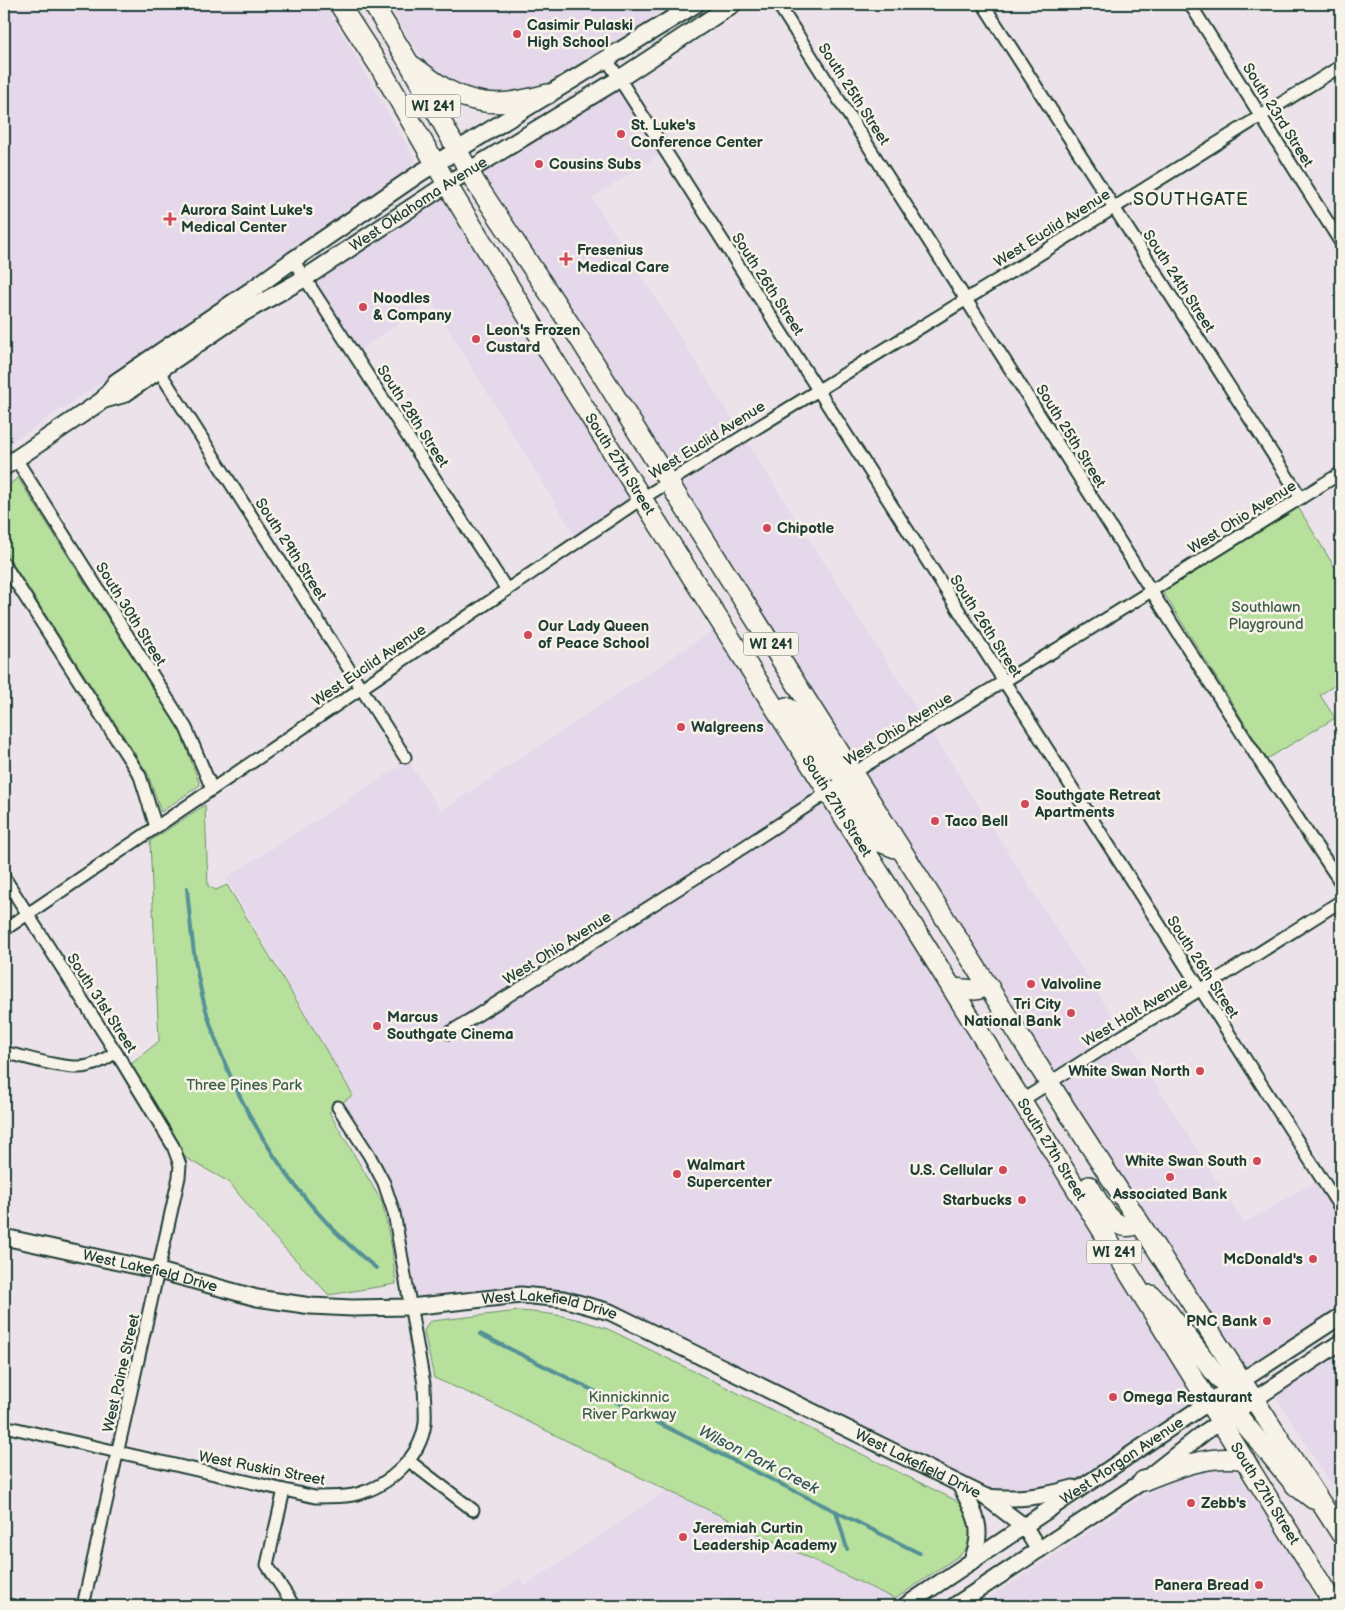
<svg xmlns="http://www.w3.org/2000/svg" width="1345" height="1610" font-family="'Balsamiq Sans',sans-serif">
  <rect width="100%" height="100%" fill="#ece3ea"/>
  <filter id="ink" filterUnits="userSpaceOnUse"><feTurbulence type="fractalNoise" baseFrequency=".02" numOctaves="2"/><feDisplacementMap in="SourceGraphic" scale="10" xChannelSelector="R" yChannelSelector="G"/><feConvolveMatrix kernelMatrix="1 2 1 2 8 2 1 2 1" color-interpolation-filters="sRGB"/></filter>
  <g filter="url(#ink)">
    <!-- built -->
    <g fill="#e5d8eb">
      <polygon points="4,4 325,4 415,159 413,167 260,272 186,326 4,448"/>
      <polygon points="388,4 675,4 545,84 527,92 510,97 456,88 425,64"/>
      <polygon points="619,79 665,152 592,198 1244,1223 1322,1178 1341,1209 1341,1316 1242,1381 469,170"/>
      <polygon points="447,184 641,499 579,542 431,302 355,353 305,278"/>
      <polygon points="722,624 1209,1402 1088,1483 1009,1499 563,1299 410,1307 394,1213 338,1107 353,1095 226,878 408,761 441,811"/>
      <polygon points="1341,1350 1341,1501 1277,1398 1278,1392"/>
      <polygon points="1230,1466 1238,1473 1303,1575 1317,1606 977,1606 1170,1478 1176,1475"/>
      <polygon points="669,1488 895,1599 884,1606 477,1606 519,1578 525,1586"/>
    </g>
    <!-- green -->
    <g fill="#b7e09c" stroke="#6b8e68">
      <polygon points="18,478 181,733 200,785 161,812 148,774 4,550 4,488"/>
      <polygon points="1298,507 1335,568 1341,569 1341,681 1320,695 1335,718 1267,759 1163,592"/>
      <polygon points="205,805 208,886 216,890 227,885 353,1095 329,1112 382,1202 392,1249 396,1284 329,1295 271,1234 229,1182 186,1158 130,1065 159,1041 150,841"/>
      <path d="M519,1311C553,1313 579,1318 610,1330L955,1500C974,1517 979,1537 960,1555L895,1599L627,1471L487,1401L434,1378L424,1331L428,1323L432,1321Z"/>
    </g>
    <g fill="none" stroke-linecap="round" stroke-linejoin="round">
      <!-- stream -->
      <g stroke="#569197" stroke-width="4">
        <path d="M187,888C191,932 195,977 209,1020C240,1116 297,1205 376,1268"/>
        <polyline points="480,1334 919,1553"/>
        <polyline points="836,1511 847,1549"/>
      </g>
      <!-- minor casing -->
      <g stroke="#1f3d34" stroke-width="15">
        <g id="minor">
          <polyline points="778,4 1264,768 1341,883"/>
          <polyline points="983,4 1301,498"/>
          <polyline points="1190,4 1341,243"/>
          <polyline points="606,58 1341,1209"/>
          <polyline points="293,260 507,590"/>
          <polyline points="156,366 405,757"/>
          <polyline points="16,459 186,728 212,789"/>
          <polyline points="4,564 140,776 156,827"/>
          <polyline points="4,877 122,1062 173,1146 180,1165 179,1177 83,1606"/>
          <polyline points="4,930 641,499 1040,254 1341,66"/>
          <polyline points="449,1033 716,865 815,801 866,765 1077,637 1341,473"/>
          <path d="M4,1052C25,1057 69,1071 88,1066C98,1064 107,1058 116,1052"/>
          <polyline points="1021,1101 1124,1035 1210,984 1341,901"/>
          <path d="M4,1426L315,1497C329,1496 344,1498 357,1494C389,1486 421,1457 425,1423C426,1410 424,1397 424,1384L394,1213L384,1183L369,1155L338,1107"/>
          <polyline points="409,1461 473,1510"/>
          <polyline points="284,1490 267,1565 294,1606"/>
          <polyline points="4,1604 14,1606"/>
        </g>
      </g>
      <!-- tertiary casing -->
      <g stroke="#1f3d34" stroke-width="19">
        <g id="tertiary">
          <path id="s1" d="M4,1237L159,1271L257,1298L311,1306L352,1308L410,1307L521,1295L563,1299L610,1312L984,1496L1024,1526L1039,1550"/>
          <path d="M960,1485C975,1513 986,1530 971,1562"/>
          <path d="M985,1497C1017,1500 1042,1497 1073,1488"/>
          <path id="s2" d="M905,1606L1209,1402L1341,1316"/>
          <polyline points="954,1606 1143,1481 1205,1432 1341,1342"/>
        </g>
      </g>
      <!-- secondary casing -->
      <g stroke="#1f3d34" stroke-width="20">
        <g id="secondary">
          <polyline points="103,400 116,382 253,289 293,260 420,173 696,4"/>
          <path id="s3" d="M4,467L103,400L124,394L243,313L305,278L447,184L619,79L733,4"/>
        </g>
      </g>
      <!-- primary casing -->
      <g stroke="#1f3d34" stroke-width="22">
        <g id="primary">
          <path id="s4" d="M339,4L381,69L454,196L551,355L922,940L1335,1606"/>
          <polyline points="373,4 409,63 475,182 579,338 686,510 1057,1095 1341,1534"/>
          <path d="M413,66C426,75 439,86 452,92C486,109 514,103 548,94"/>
          <polyline points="786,707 792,710 833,767 838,772 853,774"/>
          <polyline points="829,791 845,793 849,796 882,843 895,848"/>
          <polyline points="952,988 976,990 989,986"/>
          <path d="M1089,1186C1100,1204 1114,1237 1139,1223"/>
          <polyline points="1151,1295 1167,1311 1218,1377 1231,1388 1253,1398"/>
          <polyline points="1209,1402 1239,1417 1295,1485 1313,1499"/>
          <path d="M1143,1481C1175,1468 1210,1454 1245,1460"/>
        </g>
      </g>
      <!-- minor -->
      <use href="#minor" stroke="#f7f3e8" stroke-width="11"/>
      <!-- tertiary -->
      <use href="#tertiary" stroke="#f7f3e8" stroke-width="15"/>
      <!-- secondary -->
      <use href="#secondary" stroke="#f7f3e8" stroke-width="16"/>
      <!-- primary -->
      <use href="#primary" stroke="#f7f3e8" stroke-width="19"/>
    </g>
  </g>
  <!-- markers -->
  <g fill="#d1495b" stroke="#f7f3e8" stroke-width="2">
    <circle cx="517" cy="34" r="5"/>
    <circle cx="621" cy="134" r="5"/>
    <circle cx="539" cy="164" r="5"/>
    <path d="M167.5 211.5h5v5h5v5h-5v5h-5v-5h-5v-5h5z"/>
    <path d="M563.5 251.5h5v5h5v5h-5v5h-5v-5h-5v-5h5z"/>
    <circle cx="363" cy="307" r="5"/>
    <circle cx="476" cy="339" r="5"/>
    <circle cx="767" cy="528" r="5"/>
    <circle cx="528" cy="635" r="5"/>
    <circle cx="681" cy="727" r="5"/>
    <circle cx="1025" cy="804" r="5"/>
    <circle cx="935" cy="821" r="5"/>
    <circle cx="1031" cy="984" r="5"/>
    <circle cx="1071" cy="1013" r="5"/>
    <circle cx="377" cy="1026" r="5"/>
    <circle cx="1200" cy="1071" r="5"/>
    <circle cx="1257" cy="1161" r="5"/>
    <circle cx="1003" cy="1170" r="5"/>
    <circle cx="677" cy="1174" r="5"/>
    <circle cx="1170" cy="1177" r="5"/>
    <circle cx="1022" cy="1200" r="5"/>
    <circle cx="1313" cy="1259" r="5"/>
    <circle cx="1267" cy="1321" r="5"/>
    <circle cx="1113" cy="1397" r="5"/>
    <circle cx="1191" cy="1503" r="5"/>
    <circle cx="683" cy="1537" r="5"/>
    <circle cx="1259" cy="1585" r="5"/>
  </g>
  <g text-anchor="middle" stroke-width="5" stroke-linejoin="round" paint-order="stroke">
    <!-- shield labels -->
    <g fill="#f7f3e8" stroke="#60746a" stroke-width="1">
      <rect x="405.5" y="94.5" width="55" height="23" rx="4"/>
      <rect x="743.5" y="632.5" width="55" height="23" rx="4"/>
      <rect x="1086.5" y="1240.5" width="55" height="23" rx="4"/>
    </g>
    <g font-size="14" font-weight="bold" fill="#1f3d34">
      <text x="433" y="111">WI 241</text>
      <text x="771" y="649">WI 241</text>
      <text x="1114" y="1257">WI 241</text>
    </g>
    <!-- poi labels -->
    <g font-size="15" font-weight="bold" fill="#1f3d34" stroke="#f7f3e8" text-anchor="start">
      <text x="527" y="30">Casimir Pulaski<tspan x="527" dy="17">High School</tspan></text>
      <text x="631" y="130">St. Luke's<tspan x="631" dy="17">Conference Center</tspan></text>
      <text x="549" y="169">Cousins Subs</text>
      <text x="181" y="215">Aurora Saint Luke's<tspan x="181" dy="17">Medical Center</tspan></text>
      <text x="577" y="255">Fresenius<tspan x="577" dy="17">Medical Care</tspan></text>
      <text x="373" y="303">Noodles<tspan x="373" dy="17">&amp; Company</tspan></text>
      <text x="486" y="335">Leon's Frozen<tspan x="486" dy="17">Custard</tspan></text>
      <text x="777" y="533">Chipotle</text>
      <text x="538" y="631">Our Lady Queen<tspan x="538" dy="17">of Peace School</tspan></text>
      <text x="691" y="732">Walgreens</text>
      <text x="1035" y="800">Southgate Retreat<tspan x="1035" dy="17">Apartments</tspan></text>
      <text x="945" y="826">Taco Bell</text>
      <text x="1041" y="989">Valvoline</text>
      <text x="1061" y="1009" text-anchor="end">Tri City<tspan x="1061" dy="17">National Bank</tspan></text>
      <text x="387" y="1022">Marcus<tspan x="387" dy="17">Southgate Cinema</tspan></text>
      <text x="1190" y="1076" text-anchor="end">White Swan North</text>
      <text x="1247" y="1166" text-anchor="end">White Swan South</text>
      <text x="687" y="1170">Walmart<tspan x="687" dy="17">Supercenter</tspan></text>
      <text x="993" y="1175" text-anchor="end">U.S. Cellular</text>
      <text x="1170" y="1199" text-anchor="middle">Associated Bank</text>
      <text x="1012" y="1205" text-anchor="end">Starbucks</text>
      <text x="1303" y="1264" text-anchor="end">McDonald's</text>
      <text x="1257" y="1326" text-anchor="end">PNC Bank</text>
      <text x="1123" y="1402">Omega Restaurant</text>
      <text x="1201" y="1508">Zebb's</text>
      <text x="693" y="1533">Jeremiah Curtin<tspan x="693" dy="17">Leadership Academy</tspan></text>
      <text x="1249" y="1590" text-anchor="end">Panera Bread</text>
    </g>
    <!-- street labels -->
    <g font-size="15" fill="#1f3d34" stroke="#f7f3e8">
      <text transform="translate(854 94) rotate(57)" y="5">South 25th Street</text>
      <text transform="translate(1278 115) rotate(58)" y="5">South 23rd Street</text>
      <text dy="5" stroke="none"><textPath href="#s3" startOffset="492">West Oklahoma Avenue</textPath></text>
      <text transform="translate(1052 228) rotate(-32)" y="5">West Euclid Avenue</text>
      <text transform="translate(1179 281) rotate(57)" y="5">South 24th Street</text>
      <text transform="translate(768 284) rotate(57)" y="5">South 26th Street</text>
      <text transform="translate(413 416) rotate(57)" y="5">South 28th Street</text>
      <text transform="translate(1071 436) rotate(58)" y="5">South 25th Street</text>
      <text transform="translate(707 440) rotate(-32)" y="5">West Euclid Avenue</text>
      <text dy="5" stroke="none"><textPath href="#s4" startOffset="539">South 27th Street</textPath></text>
      <text transform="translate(1242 517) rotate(-32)" y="5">West Ohio Avenue</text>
      <text transform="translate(291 549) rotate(57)" y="5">South 29th Street</text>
      <text transform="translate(131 614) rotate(58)" y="5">South 30th Street</text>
      <text transform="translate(986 626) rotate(57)" y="5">South 26th Street</text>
      <text transform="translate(369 665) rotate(-34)" y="5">West Euclid Avenue</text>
      <text transform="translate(898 729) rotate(-32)" y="5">West Ohio Avenue</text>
      <text dy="5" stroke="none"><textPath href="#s4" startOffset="944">South 27th Street</textPath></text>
      <text transform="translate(557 948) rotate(-32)" y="5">West Ohio Avenue</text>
      <text transform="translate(1203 967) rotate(57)" y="5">South 26th Street</text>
      <text transform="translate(102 1003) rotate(57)" y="5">South 31st Street</text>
      <text transform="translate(1135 1012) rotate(-31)" y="5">West Holt Avenue</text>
      <text dy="5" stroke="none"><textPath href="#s4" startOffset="1349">South 27th Street</textPath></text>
      <text dy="5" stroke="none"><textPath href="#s1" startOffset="150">West Lakefield Drive</textPath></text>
      <text dy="5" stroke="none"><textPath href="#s1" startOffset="555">West Lakefield Drive</textPath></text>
      <text transform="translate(121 1373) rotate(-77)" y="5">West Paine Street</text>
      <text dy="5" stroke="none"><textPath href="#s2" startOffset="261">West Morgan Avenue</textPath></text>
      <text dy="5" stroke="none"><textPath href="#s1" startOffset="960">West Lakefield Drive</textPath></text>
      <text transform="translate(262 1468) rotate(11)" y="5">West Ruskin Street</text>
      <text dy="5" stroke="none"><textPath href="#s4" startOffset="1754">South 27th Street</textPath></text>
    </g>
    <!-- park labels -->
    <g font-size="15" fill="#3d5e49" stroke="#f7f3e8">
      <text x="1266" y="612">Southlawn<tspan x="1266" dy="17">Playground</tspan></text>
      <text x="244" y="1090">Three Pines Park</text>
      <text x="629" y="1402">Kinnickinnic<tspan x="629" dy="17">River Parkway</tspan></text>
    </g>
    <!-- water labels -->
    <g font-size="16" font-style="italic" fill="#315955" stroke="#f7f3e8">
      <text transform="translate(759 1459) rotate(27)" y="6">Wilson Park Creek</text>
    </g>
    <!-- quarter labels -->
    <g font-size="18" letter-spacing="1" fill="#1f3d34" stroke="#f7f3e8">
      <text x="1191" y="205">SOUTHGATE</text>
    </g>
  </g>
  <!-- margin -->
  <rect width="1345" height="1610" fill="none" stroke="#f7f3e8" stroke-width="20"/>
  <rect x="10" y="10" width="1325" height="1590" fill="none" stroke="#1f3d34" stroke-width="2" filter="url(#ink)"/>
</svg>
